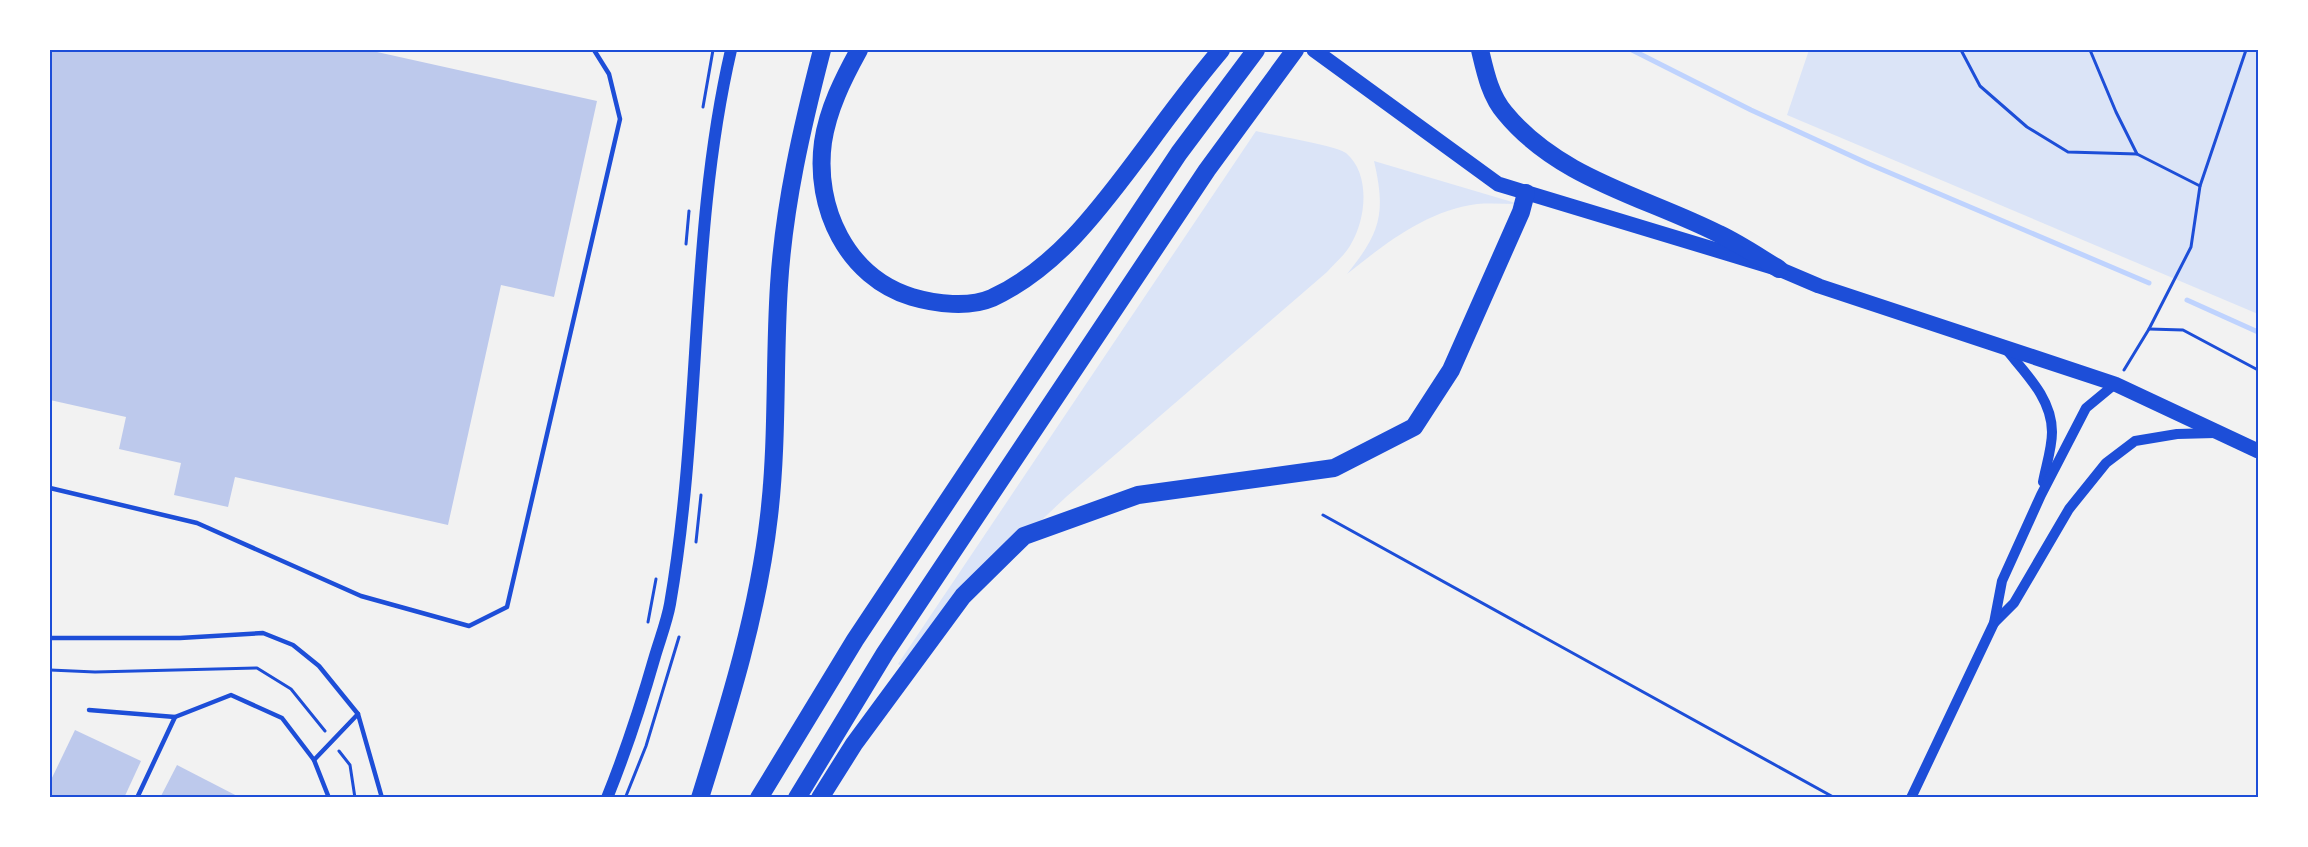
<svg xmlns="http://www.w3.org/2000/svg" width="2308" height="847" font-family="Inter,sans-serif">
  <rect width="100%" height="100%" fill="#f2f2f2"/>
  <!-- green -->
  <g fill="#dbe4f7">
    <polygon points="1809,50 2258,50 2258,314 1787,115"/>
    <path d="M1256,131C1272,135 1337,146 1346,153C1371,174 1366,219 1351,244C1346,254 1335,263 1327,272L1066,497L972,586L903,667L898,664Z"/>
    <path d="M1374,161L1519,204C1505,204 1491,203 1477,204C1426,211 1386,243 1347,274C1381,232 1386,213 1374,161Z"/>
  </g>
  <g fill="none" stroke-linecap="round" stroke-linejoin="round">
    <!-- stream -->
    <g stroke="#bfd3fe" stroke-width="5">
      <polyline points="1632,50 1751,110 1869,164 2149,283"/>
      <polyline points="2187,300 2258,332"/>
    </g>
  </g>
  <!-- building -->
  <g fill="#bdc9ec">
    <polygon points="50,50 368,50 597,101 554,297 501,285 448,525 235,477 228,507 174,495 181,463 119,449 126,417 50,400"/>
    <polygon points="75,730 141,761 124,798 50,798 50,782"/>
    <polygon points="177,765 241,798 160,798"/>
  </g>
  <g fill="none" stroke-linecap="round" stroke-linejoin="round">
    <!-- path -->
    <g stroke="#1d4ed8" stroke-width="3">
      <polyline points="1961,50 1980,86 2027,127 2068,152 2137,154"/>
      <polyline points="2090,50 2116,112 2137,154 2200,186"/>
      <polyline points="703,107 713,50"/>
      <polyline points="686,244 689,211"/>
      <polyline points="2149,329 2183,330 2258,370"/>
      <polyline points="2124,370 2149,329 2191,247 2200,186 2246,50"/>
      <polyline points="1323,515 1835,798"/>
      <polyline points="696,542 701,495"/>
      <polyline points="648,622 656,579"/>
      <polyline points="50,670 95,672 257,668 291,689 325,731"/>
      <polyline points="339,751 350,765 355,798"/>
      <polyline points="626,796 646,746 679,637"/>
    </g>
    <!-- service -->
    <g stroke="#1d4ed8" stroke-width="4.5">
      <polyline points="50,488 197,523 361,596 469,626 507,607 620,119 609,74 594,50"/>
      <polyline points="50,638 180,638 263,633 293,645 319,666 358,714 382,798"/>
      <polyline points="89,710 175,717"/>
      <polyline points="314,760 358,714"/>
      <polyline points="137,798 175,717 231,695 282,718 314,760 329,798"/>
    </g>
    <!-- tertiary -->
    <g stroke="#1d4ed8" stroke-width="10">
      <path d="M2005,348C2025,373 2052,398 2052,432C2052,448 2046,466 2043,482"/>
      <polyline points="1994,623 2014,603 2069,509 2106,463 2135,441 2177,434 2215,433"/>
      <polyline points="1911,798 1994,623 2002,581 2041,495 2086,408 2115,384"/>
    </g>
    <!-- secondary -->
    <path stroke="#1d4ed8" stroke-width="12" d="M607,798C626,751 641,705 655,656C660,639 667,621 670,604C702,420 689,231 731,50"/>
    <!-- primary -->
    <polyline stroke="#1d4ed8" stroke-width="15" points="1314,50 1498,184 1779,269 1819,286 2115,384 2258,451"/>
    <!-- motorway -->
    <g stroke="#1d4ed8" stroke-width="18">
      <path d="M859,50C843,79 828,109 823,142C814,208 847,277 912,297C936,304 969,308 992,298C1059,267 1103,204 1146,147C1170,114 1195,81 1221,50"/>
      <path d="M1480,50C1485,71 1490,96 1505,113C1559,179 1646,197 1719,234C1740,244 1759,257 1779,269"/>
      <path d="M700,798C729,705 758,613 769,516C778,440 774,362 779,285C784,205 802,127 822,50"/>
      <polyline points="759,798 855,640 1179,153 1256,50"/>
      <polyline points="797,798 885,653 1207,170 1295,50"/>
      <polyline points="820,798 854,744 963,596 1024,536 1138,495 1334,468 1414,427 1451,370 1521,212 1526,193"/>
    </g>
  </g>
  <!-- border -->
  <rect width="2308" height="847" fill="none" stroke="#ffffff" stroke-width="102"/>
  <rect x="51" y="51" width="2206" height="745" fill="none" stroke="#1d4ed8" stroke-width="2"/>
</svg>
